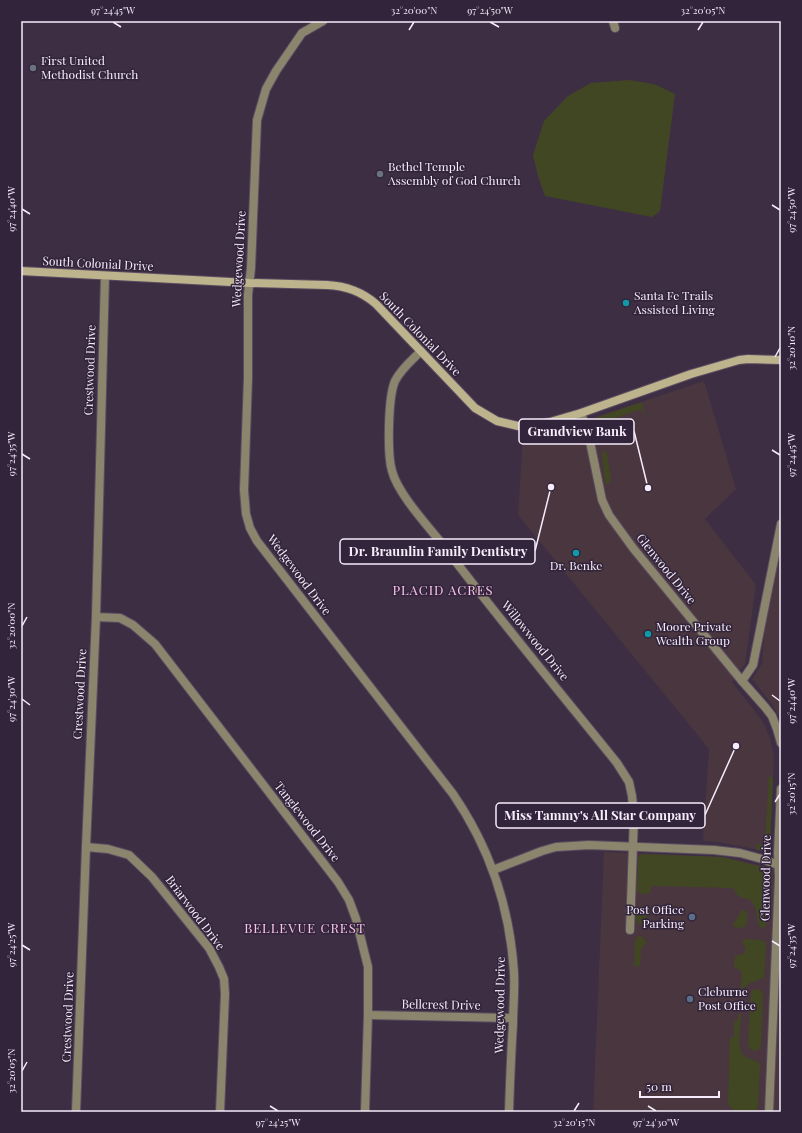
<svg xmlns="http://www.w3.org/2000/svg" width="802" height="1133" font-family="'Playfair Display',serif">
  <rect width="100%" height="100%" fill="#3d2e44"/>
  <!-- commercial -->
  <g fill="#49363e">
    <polygon points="704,381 736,489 705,519 756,585 745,664 732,682 763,722 770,738 774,757 770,844 769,848 764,851 718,842 703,841 709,749 518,515 523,437 535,436 551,432"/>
    <polygon points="781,546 781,720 771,703 752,679 762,664 764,634"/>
    <polygon points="604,852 724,857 763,866 781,872 781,1112 593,1112"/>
  </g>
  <!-- green -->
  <g fill="#424723">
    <polygon points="629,80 654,84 675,94 660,211 652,217 545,196 538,176 533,155 544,121 568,96 591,83"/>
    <path d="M639,403H642L646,417L645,416L642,409L600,423L605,437L602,440L599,439C597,431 592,423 598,417Z"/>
    <polygon points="603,451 607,453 611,480 610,482 606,484 605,482 602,454"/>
    <polygon points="769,776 773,778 770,844 767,849 764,851 757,850 756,844 765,845"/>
    <path d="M642,854L722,857L766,868L769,874L766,926L762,928L760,927C755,918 758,906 750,900C746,898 742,898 738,896L733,888L654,886L650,888L651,893L640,894L637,890L638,858Z"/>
    <polygon points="640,906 649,906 651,909 642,923 638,924 636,920 636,909"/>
    <polygon points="742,910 747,911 747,924 743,928 734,927 733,925"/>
    <polygon points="638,936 643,937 647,944 644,944 643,948 641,949 640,966 634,966 635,940"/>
    <path d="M744,939L761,940L765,942L766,945L764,977C756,984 750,978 743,991H741L742,973L739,969L734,968L735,956L743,954L746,949L742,942Z"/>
    <polygon points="759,989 763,994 761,1046 758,1050 755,1051 750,1049 748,1043 751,992 753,990"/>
    <path d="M738,1014H741C741,1025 735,1052 746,1057C752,1060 756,1059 760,1064L758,1106L756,1112H735L728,1104L730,1037H734V1022L738,1020Z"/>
  </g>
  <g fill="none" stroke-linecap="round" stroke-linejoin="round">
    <!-- street casing -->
    <g stroke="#5b4c61" stroke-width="10">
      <g id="street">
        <path d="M323,21L302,33L276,71L266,89L257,120L251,268L248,295V378L244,490L246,514L250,528L257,541L453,794C490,848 510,908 514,973C515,989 513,1007 513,1024C511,1053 510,1083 509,1112"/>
        <polyline points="613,21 615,28"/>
        <path d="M421,351C412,360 401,369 395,381C388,397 387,454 392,471C398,494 428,526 443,545C499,619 559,691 617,763L629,782L632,796L634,816L630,930"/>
        <polyline points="581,413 589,437 602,500 609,515 633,548 742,681 765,707 772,716 777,729 781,743"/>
        <polyline points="96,617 120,618 133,625 155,644 338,882 349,900 356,919 368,967 368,1015 365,1112"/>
        <polyline points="742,681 753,665 781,524"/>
        <polyline points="86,847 108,849 129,855 152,877 209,948 219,967 224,979 225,994 220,1112"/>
        <polyline points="493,870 542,851 556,847 589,845 714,850 740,853 762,859 781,866"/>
        <polyline points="368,1015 513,1018"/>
        <polyline points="76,1112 86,847 96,617 105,276"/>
        <polyline points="769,1112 779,877 778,853 781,789"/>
      </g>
    </g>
    <!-- secondary casing -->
    <g stroke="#5b4c61" stroke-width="10">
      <path id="secondary" d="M21,271L250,283L327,285C346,286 361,291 376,304L475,408L497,421L518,426H530L550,422L581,413L691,374L739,360L748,359L781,360"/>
    </g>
    <!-- street -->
    <use href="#street" stroke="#8c856d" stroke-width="8"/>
    <!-- secondary -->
    <use href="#secondary" stroke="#bdb38c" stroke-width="8"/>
  </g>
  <!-- ticks -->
  <path fill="none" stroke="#f6ecfb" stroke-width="1.5" d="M113,22L121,27M490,22L499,27M409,30L414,22M698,30L703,22M772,205L780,210M22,209L30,214M775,357L780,348M772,450L780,455M22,454L30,459M22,626L27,617M772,695L780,701M22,699L30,705M775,802L780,794M772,941L780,946M22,945L30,950M22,1071L27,1062M270,1106L278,1111M648,1106L656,1111M574,1111L579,1103"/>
  <!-- markers -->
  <g fill="#6b7280" stroke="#32243a" stroke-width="1.5">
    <circle cx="33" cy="68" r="4"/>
    <circle cx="380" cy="174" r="4"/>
  </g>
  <g fill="#0f9aa8" stroke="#32243a" stroke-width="1.5">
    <circle cx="626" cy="303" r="4"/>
    <circle cx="576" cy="553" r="4"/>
    <circle cx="648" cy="634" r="4"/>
  </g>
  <g fill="#5c6f8a" stroke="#32243a" stroke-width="1.5">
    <circle cx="692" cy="917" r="4"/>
    <circle cx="690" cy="999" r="4"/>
  </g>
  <g text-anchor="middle" stroke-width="3" stroke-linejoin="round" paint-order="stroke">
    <!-- poi labels -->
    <g font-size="12" fill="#f6ecfb" stroke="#32243a" text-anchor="start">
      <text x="41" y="65">First United<tspan x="41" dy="14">Methodist Church</tspan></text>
      <text x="388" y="171">Bethel Temple<tspan x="388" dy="14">Assembly of God Church</tspan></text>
      <text x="634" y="300">Santa Fe Trails<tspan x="634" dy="14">Assisted Living</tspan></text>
      <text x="576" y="570" text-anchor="middle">Dr. Benke</text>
      <text x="656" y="631">Moore Private<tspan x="656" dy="14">Wealth Group</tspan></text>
      <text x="684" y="914" text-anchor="end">Post Office<tspan x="684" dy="14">Parking</tspan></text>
      <text x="698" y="996">Cleburne<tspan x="698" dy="14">Post Office</tspan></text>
    </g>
    <!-- street labels -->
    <g font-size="12" fill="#f6ecfb" stroke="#32243a">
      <text transform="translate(239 259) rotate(-87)" y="4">Wedgewood Drive</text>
      <text transform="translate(98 264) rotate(3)" y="4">South Colonial Drive</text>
      <text transform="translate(420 334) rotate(46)" y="4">South Colonial Drive</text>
      <text transform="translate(90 370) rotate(-88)" y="4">Crestwood Drive</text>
      <text transform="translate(666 569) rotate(51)" y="4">Glenwood Drive</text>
      <text transform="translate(299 575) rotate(53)" y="4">Wedgewood Drive</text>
      <text transform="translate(535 641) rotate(51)" y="4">Willowwood Drive</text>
      <text transform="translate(80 694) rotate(-87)" y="4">Crestwood Drive</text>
      <text transform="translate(307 822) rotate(52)" y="4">Tanglewood Drive</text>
      <text transform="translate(766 878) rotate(-89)" y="4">Glenwood Drive</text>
      <text transform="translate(195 913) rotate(53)" y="4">Briarwood Drive</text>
      <text transform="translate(441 1005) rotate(1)" y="4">Bellcrest Drive</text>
      <text transform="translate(500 1005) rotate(-89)" y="4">Wedgewood Drive</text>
      <text transform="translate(68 1017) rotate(-88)" y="4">Crestwood Drive</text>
    </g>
    <!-- neighbourhood labels -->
    <g font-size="13" letter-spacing="1" fill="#fbc4eb" stroke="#32243a">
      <text x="443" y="595">PLACID ACRES</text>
      <text x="305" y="933">BELLEVUE CREST</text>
    </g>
  </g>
  <!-- callouts -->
  <path fill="none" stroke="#f6ecfb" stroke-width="1.5" d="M648 488L634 431M551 487L535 551M736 746L705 815"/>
  <g fill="#f6ecfb" stroke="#32243a" stroke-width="1.5">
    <circle cx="648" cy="488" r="4"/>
    <circle cx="551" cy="487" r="4"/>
    <circle cx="736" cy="746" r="4"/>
  </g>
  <g fill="#32243a" stroke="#f6ecfb" stroke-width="1.5">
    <rect x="519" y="419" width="115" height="25" rx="4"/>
    <rect x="340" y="539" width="195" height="25" rx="4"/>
    <rect x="496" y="803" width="209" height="25" rx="4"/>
  </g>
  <g font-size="13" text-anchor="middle" font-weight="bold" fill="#f6ecfb">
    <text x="577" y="436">Grandview Bank</text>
    <text x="438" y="556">Dr. Braunlin Family Dentistry</text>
    <text x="600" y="820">Miss Tammy's All Star Company</text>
  </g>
  <!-- border -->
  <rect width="802" height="1133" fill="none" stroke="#32243a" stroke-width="44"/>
  <!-- scale -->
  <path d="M640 1091v6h79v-6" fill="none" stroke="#f6ecfb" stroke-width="2"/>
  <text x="646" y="1091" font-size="12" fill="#f6ecfb" stroke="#32243a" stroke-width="3" paint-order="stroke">50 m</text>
  <rect x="22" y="22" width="758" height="1089" fill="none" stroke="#f6ecfb" stroke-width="1.5"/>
  <g font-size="10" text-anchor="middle" fill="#f6ecfb">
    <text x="113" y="14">97°24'45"W</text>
    <text x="414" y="14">32°20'00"N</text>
    <text x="490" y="14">97°24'50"W</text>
    <text x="703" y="14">32°20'05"N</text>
    <text transform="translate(11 209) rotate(-90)" y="4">97°24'40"W</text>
    <text transform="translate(791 210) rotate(-90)" y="4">97°24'50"W</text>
    <text transform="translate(791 348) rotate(-90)" y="4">32°20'10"N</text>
    <text transform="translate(11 454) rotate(-90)" y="4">97°24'35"W</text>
    <text transform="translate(791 455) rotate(-90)" y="4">97°24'45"W</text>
    <text transform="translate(11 626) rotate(-90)" y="4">32°20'00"N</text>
    <text transform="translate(11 699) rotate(-90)" y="4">97°24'30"W</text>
    <text transform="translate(791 701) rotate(-90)" y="4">97°24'40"W</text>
    <text transform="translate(791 794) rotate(-90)" y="4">32°20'15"N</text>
    <text transform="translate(11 945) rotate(-90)" y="4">97°24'25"W</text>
    <text transform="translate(791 946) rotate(-90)" y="4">97°24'35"W</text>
    <text transform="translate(11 1071) rotate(-90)" y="4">32°20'05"N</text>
    <text x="278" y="1126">97°24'25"W</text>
    <text x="574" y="1126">32°20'15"N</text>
    <text x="656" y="1126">97°24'30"W</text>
  </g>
</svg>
